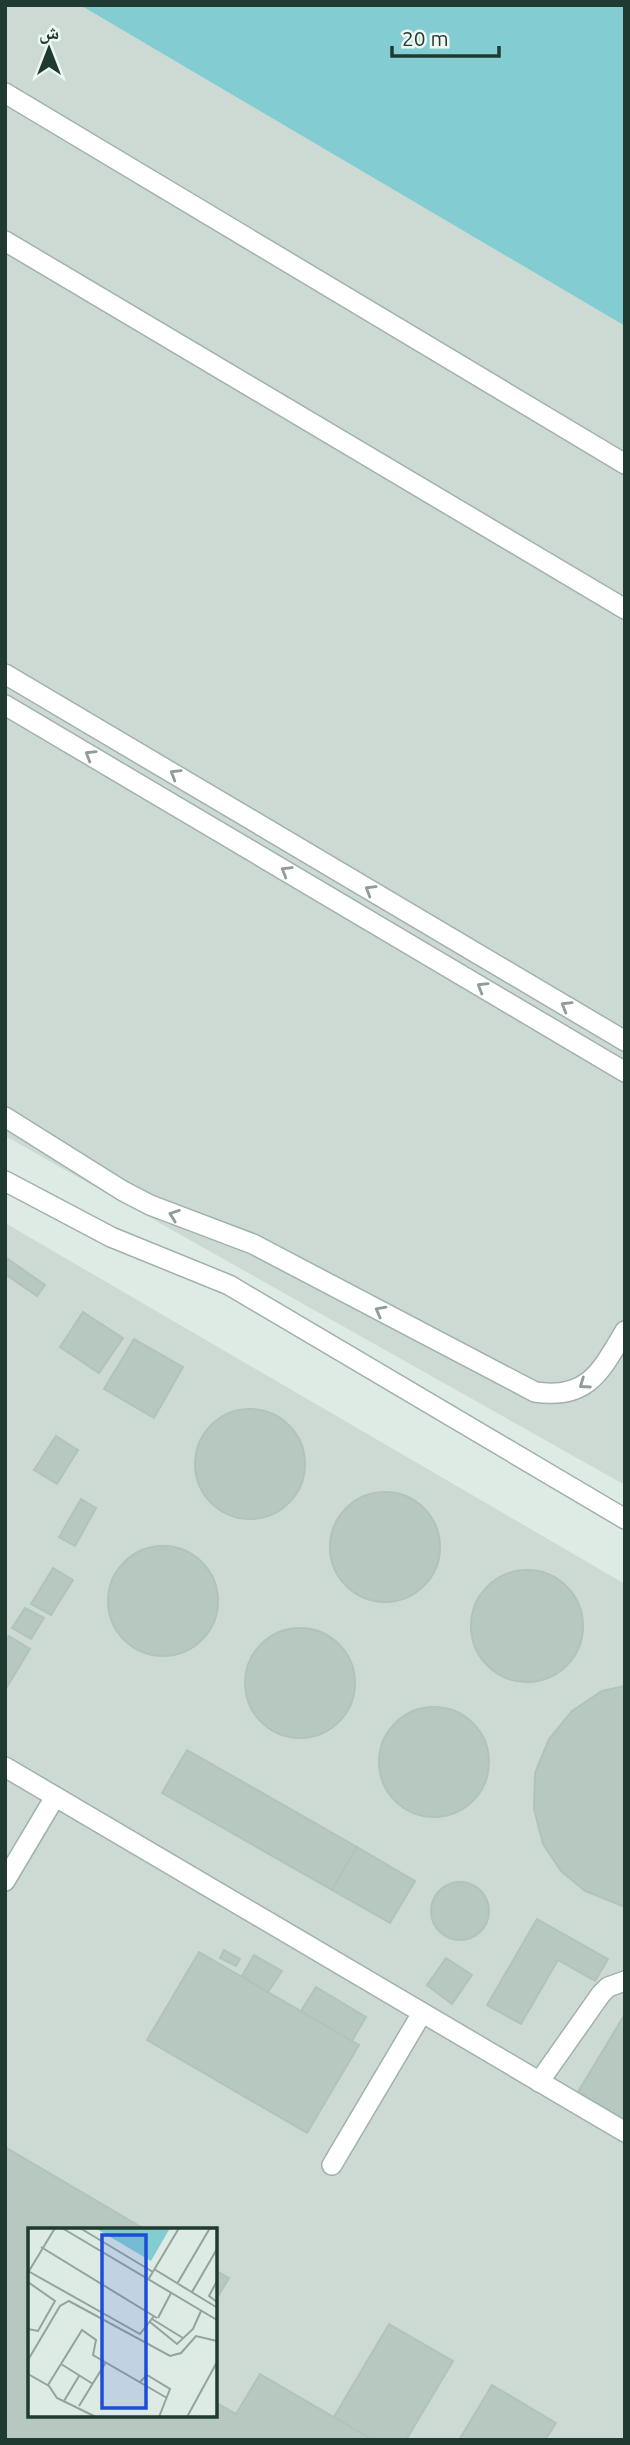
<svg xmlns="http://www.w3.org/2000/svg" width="630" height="2445" font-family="Ubuntu,'Noto Naskh Arabic',sans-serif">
  <rect width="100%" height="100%" fill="#deeae4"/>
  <!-- built -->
  <g fill="#ccdad3" fill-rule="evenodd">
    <polygon points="5,5 80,5 625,326 625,1485 5,1136"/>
    <path d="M5,1223L625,1584V2440H5ZM30,2230H215V2415H30Z"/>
  </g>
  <!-- water -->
  <polygon fill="#83cdd2" points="80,5 625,5 625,326"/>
  <!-- building -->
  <g fill="#b6c8bf" stroke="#b1c4ba" stroke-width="2">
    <polygon points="8,1259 45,1285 37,1296 5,1274"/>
    <polygon points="83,1312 123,1338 99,1373 60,1347"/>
    <polygon points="134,1339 183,1367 154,1418 104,1389"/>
    <circle cx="250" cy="1464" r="55"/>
    <polygon points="56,1436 78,1450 57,1484 34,1470"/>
    <circle cx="385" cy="1547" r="55"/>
    <polygon points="81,1499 96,1508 75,1546 59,1537"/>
    <circle cx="163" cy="1601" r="55"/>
    <polygon points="53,1568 73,1580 51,1615 31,1604"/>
    <circle cx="527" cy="1626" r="56"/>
    <polygon points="25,1608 44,1618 31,1639 12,1628"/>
    <circle cx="300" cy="1683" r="55"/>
    <polygon points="9,1636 30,1649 5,1690 5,1642"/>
    <polygon points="625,1686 625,1907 585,1891 561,1871 543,1844 534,1809 535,1773 549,1739 572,1711 602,1691"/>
    <circle cx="434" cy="1762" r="55"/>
    <polygon points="187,1750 357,1847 332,1890 162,1793"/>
    <polygon points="357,1847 415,1881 390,1923 332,1890"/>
    <circle cx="460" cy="1911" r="29"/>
    <polygon points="537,1919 608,1959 595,1981 558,1960 521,2024 487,2005"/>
    <polygon points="224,1950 240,1959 236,1966 220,1958"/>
    <polygon points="199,1952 359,2045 307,2133 147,2040"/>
    <polygon points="254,1955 282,1971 268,1992 242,1976"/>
    <polygon points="446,1958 472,1975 452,2004 427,1985"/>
    <polygon points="316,1987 366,2017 352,2041 301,2011"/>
    <polygon points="625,2014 625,2120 578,2092"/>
    <polygon points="5,2147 146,2230 30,2230 30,2415 215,2415 215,2402 236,2414 260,2374 373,2440 5,2440"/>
    <polygon points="215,2270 229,2278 215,2301"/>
    <polygon points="389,2324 453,2361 406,2440 373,2440 334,2417"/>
    <polygon points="492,2385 556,2423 545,2440 459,2440"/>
  </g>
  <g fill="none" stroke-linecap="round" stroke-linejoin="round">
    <!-- lane casing -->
    <g stroke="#a1b2ab" stroke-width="22">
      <g id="lane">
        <polyline points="5,93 625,464"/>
        <polyline points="5,241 625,609"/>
        <polyline points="5,674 625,1041"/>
        <polyline points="5,705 625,1072"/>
        <path d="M5,1117L123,1191L150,1205L253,1244L535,1392C588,1400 601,1371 625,1331"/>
        <polyline points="5,1181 111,1237 229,1285 625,1519"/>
        <polyline points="5,1767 625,2132"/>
        <polyline points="5,1881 55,1797"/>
        <polyline points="539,2082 601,1994 608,1987 625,1981"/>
        <polyline points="332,2165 422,2013"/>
      </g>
    </g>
    <!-- lane -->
    <use href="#lane" stroke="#fff" stroke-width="19"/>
  </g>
  <!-- one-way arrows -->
  <defs><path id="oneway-chevron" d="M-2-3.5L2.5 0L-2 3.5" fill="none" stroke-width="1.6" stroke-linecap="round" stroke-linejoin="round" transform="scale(1.75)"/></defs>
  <g stroke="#8f9c98">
    <use href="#oneway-chevron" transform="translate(90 755) rotate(-149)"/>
    <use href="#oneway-chevron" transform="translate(175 774) rotate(-149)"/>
    <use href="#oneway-chevron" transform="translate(286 871) rotate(-149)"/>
    <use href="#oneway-chevron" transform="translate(370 890) rotate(-149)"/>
    <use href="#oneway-chevron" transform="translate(482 987) rotate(-149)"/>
    <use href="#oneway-chevron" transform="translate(566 1006) rotate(-149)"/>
    <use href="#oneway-chevron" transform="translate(174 1215) rotate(-160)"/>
    <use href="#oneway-chevron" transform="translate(380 1311) rotate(-152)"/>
    <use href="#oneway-chevron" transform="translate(584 1384) rotate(145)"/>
  </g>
  <!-- overview -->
  <g transform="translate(28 2228)">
    <rect width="189" height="189" fill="#deeae4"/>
    <path d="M67,0H142L123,33Z" fill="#83cdd2"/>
    <path fill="none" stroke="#92a49c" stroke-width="2" d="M34,0L189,92M52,0L125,44M13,19L129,90M126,41L188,79M0,43L112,106L126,88M1,43L27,0M120,52L151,0M189,53L181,68L189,74M0,54L27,73L10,103L0,101M149,56L182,0M164,64L189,21M130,90L143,65M124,91L155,110M122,94L149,116L165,101L173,83M0,132L32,78L41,73L142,128L153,125L168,108L189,113M33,136L65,156M0,146L21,158L29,170L68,189M112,154L119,147L142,161L131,189M20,157L54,102L68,112L65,127L139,170M36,173L51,148M51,178L78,134M159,189L189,134"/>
    <path fill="#1d4ed8" fill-opacity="0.15" stroke="#1d4ed8" stroke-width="3.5" d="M74,7H118V180H74Z"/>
    <rect width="189" height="189" fill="none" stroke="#1f3a31" stroke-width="3.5"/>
  </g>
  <!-- border -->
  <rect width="630" height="2445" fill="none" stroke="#1f3a31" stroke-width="14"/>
  <!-- north arrow -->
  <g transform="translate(49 49)" stroke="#eef7f2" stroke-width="5" paint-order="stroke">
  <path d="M0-5L12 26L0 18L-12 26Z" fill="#1f3a31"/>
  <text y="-10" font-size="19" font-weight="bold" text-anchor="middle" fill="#1f3a31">ش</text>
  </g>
  <!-- scale -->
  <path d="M392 46v10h107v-10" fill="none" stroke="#1f3a31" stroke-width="3.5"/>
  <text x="402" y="46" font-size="21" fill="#1f3a31" stroke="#eef7f2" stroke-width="5" paint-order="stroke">20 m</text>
</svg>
